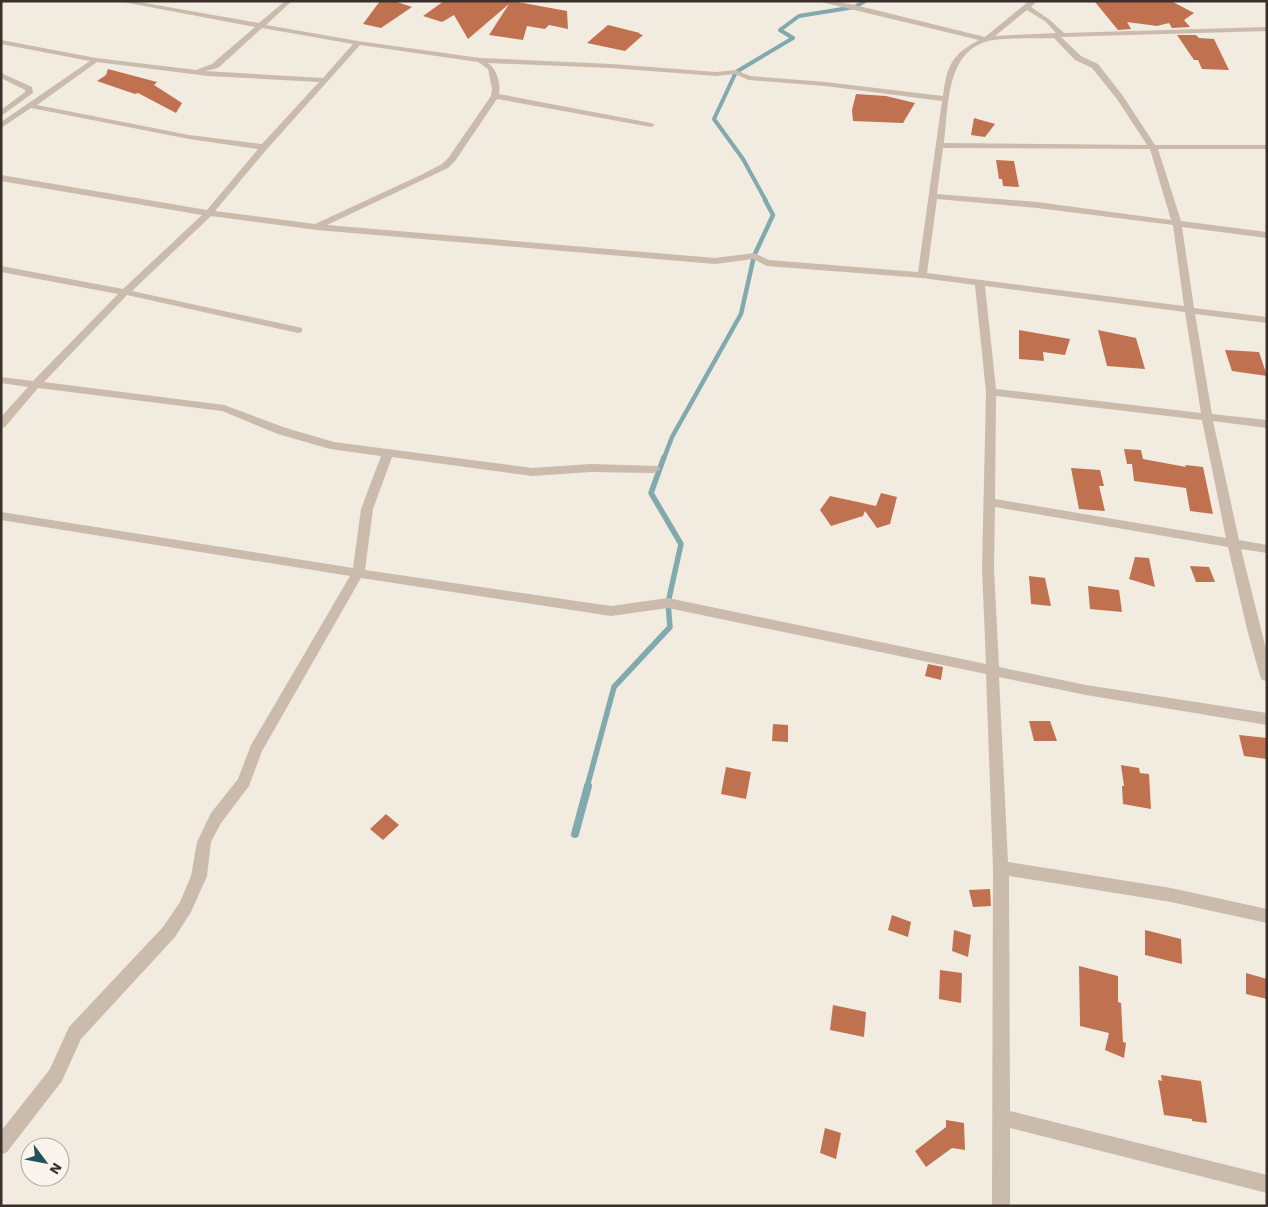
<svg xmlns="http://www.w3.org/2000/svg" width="1268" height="1207" font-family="'Work Sans',sans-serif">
  <rect width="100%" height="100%" fill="#f2ebe0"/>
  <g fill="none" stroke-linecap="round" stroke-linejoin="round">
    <!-- stream-far3 -->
    <polyline stroke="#81aaae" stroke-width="4" points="766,201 743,159 714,119 736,72 793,38 780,30 799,16 855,7 865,1"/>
    <!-- stream-far2 -->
    <polyline stroke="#81aaae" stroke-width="4.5" points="664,458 672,437 741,314 754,256 773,215 765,200"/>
    <!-- stream-far1 -->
    <polyline stroke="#81aaae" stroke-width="5.5" points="587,787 614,687 670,627 668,603 681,544 651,493 664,457"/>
    <!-- stream -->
    <polyline stroke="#81aaae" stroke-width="8" points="575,834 588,786"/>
  </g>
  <!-- building -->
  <g fill="#c07150">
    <polygon points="380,1 394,1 412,7 381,28 363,24"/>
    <polygon points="444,1 512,1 567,11 568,29 549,25 545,29 527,26 523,40 489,35 509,4 468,39 454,15 442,22 423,16"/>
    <polygon points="1171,1 1194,13 1184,20 1190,27 1172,28 1169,23 1157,26 1127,22 1131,29 1118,30 1095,2"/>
    <polygon points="608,25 640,33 639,34 643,35 625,51 587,43"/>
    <polygon points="1177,35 1196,35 1199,38 1214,39 1229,70 1202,69 1198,60 1194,60"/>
    <polygon points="108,69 157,82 154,85 182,103 176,113 138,93 135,94 97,81 106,75"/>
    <polygon points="856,94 886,96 915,103 903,123 853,121 852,110"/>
    <polygon points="974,118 995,124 985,137 971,135"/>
    <polygon points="996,160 1014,161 1019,187 1003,186 1002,179 999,179"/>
    <polygon points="1019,330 1070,339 1065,355 1043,352 1044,361 1019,359"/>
    <polygon points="1098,330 1136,338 1145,369 1107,366"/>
    <polygon points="1225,350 1259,352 1267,376 1232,371"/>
    <polygon points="1124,449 1141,450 1143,459 1186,467 1185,465 1203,467 1213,514 1190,511 1186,488 1134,481 1132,464 1127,464"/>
    <polygon points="1071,468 1100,470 1104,486 1099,486 1105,511 1079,509"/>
    <polygon points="881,493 897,497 890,524 877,528 865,511 863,516 831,526 820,510 830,496 876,506"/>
    <polygon points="1135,557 1149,558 1155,587 1129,579"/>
    <polygon points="1190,566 1209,567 1215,582 1196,582"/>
    <polygon points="1029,576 1045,578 1051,606 1031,604"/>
    <polygon points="1088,586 1119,590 1122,612 1090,609"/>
    <polygon points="928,664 943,667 941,680 925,676"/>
    <polygon points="1029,721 1050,721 1057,741 1034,741"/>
    <polygon points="773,724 788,725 788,742 772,741"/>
    <polygon points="1239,735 1267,738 1267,759 1244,756"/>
    <polygon points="1121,765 1139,768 1140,773 1149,774 1151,809 1123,804 1122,786 1124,786"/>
    <polygon points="726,767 751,772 746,799 721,794"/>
    <polygon points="386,814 399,825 383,840 370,829"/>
    <polygon points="990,889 991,906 973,907 969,890"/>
    <polygon points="892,915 911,922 908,937 888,930"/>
    <polygon points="954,930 971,935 968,957 952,951"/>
    <polygon points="1145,930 1181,939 1182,964 1145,955"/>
    <polygon points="1079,966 1118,976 1118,1002 1121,1003 1123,1042 1126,1043 1124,1058 1105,1050 1109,1033 1080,1026"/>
    <polygon points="940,970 962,973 961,1003 939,999"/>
    <polygon points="1246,973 1267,979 1267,999 1246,994"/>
    <polygon points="833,1005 866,1012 864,1037 830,1030"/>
    <polygon points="1161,1075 1201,1081 1207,1123 1192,1121 1192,1119 1164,1115 1158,1080 1162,1081"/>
    <polygon points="946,1120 964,1123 965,1150 952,1148 926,1167 915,1151 946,1127"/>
    <polygon points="825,1128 841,1133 836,1159 820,1153"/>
  </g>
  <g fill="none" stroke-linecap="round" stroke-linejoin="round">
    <!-- street -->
    <g fill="#cabbac" fill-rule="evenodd">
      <path d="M118,1H134L259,23L285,1H292L266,25L358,41L480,58L611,64L716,72L736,70L750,76L825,82L943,96C947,66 951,55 979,40L817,1H833L855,5L985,37L1029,1H1037L1031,7L1050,20L1064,33L1267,27V31L1061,37L1081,56L1098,64L1123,96L1155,145H1267V149H1158L1181,221L1267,232V238L1182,227L1194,308L1267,317V323L1195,314L1212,414L1267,420V428L1213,421L1239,540L1267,545V553L1241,549L1267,653V681L1262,680L1260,676L1247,629L1228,547L995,507L994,569L999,667L1086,685L1267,713V725L1086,695L999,677L1008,862L1171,888L1267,909V923L1171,902L1009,876L1010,1111L1267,1175V1193L1010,1128V1206H992L993,868L986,674L668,608L611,616L361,578L262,751L249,786L221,823L211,842L207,876L191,912L175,937L81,1039L62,1081L7,1152L1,1155V1131L50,1069L69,1027L163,927L180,902L191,876L197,842L211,813L238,779L251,745L350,576L1,520V512L353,568L361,509L381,456L330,449L278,434L222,411L38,388L5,427L1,428V417L28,387L1,383V377L33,381L118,294L1,272V266L123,289L202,215L1,181V175L207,210L258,149L189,139L31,108L1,128V122L90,61L1,44V40L96,58L196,70L212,64L255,27ZM1027,10L1046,22L1056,33L995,36ZM262,28L353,44L323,78L205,71L218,68ZM1054,38L1075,60L1092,68L1117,99L1147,145L944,143C949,107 945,53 988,41C1003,37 1037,39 1054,38ZM360,45L478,62L488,69L492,89L491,96L449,157L442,164L423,174L315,224L215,211L267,149ZM97,62L208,76L319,82L262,144L189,135L37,105ZM488,63L611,68L716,76L735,74L749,80L825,86L942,101L918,272L769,260L754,253L715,258L327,225L448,168L455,161L497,99L651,127L655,125L651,123L499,94C501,84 497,69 488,63ZM943,148L1150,149L1171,220L1037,202L937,194ZM937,199L1037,208L1173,225L1184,306L927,273ZM211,216L317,230L715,264L753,259L767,266L922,278L975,285L986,392L982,569L986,664L668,598L611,606L365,570L373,509L392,457L532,476L591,472L654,473L660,469L658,466L591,464L532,468L334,442L286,428L224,405L44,382L127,295L298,333L302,332V328L298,327L132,291ZM985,286L1185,312L1201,413L996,389ZM996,396L1202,420L1226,538L995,499Z"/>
      <polygon points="1,73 32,87 33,93 1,116 1,110 25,92 25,90 1,78"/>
    </g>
  </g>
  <!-- border -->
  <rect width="1268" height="1207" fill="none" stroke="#39302b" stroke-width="5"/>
  <!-- north arrow -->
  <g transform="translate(45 1162) rotate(122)"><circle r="24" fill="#faf4ed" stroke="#ada69f"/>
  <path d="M0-4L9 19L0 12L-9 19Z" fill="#225259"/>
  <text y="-8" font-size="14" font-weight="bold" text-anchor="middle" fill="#39302b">N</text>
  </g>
</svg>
